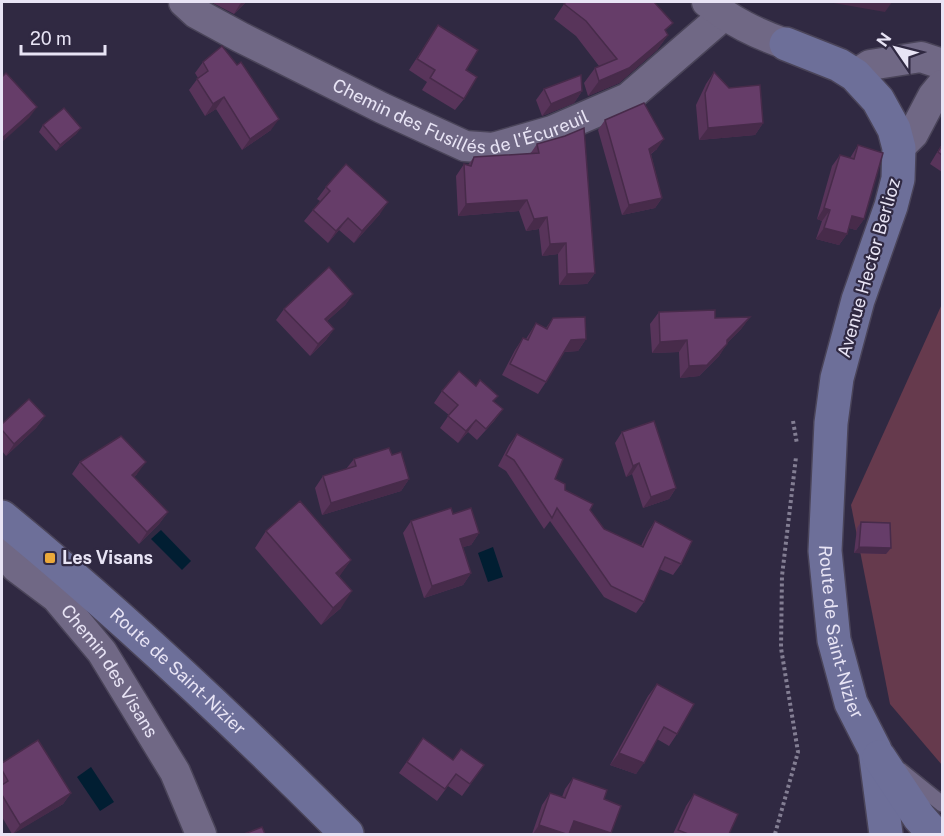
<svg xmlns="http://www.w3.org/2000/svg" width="944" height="836" font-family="'Public Sans',sans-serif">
  <rect width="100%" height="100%" fill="#302942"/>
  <!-- green -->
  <polygon fill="#663a4d" points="942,304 942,765 890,704 851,505"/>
  <!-- water -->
  <g fill="#011e32">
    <polygon points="161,530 191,561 182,570 151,539"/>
    <polygon points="493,547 503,577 488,582 478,553"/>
    <polygon points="91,767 114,802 100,811 77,777"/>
  </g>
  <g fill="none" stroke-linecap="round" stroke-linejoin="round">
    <!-- service casing -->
    <g stroke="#4a4459" stroke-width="18">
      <polyline id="service" points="900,770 942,804"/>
    </g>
    <!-- minor casing -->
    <g stroke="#4a4459" stroke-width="33">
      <g id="minor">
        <path id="s1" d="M184,2L196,13L240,37L382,108L465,146L493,148L552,131L628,98L724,15"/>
        <path d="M707,2C733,22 755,33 786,44"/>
        <polyline points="855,75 870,65 921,57 942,64"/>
        <polyline points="899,148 913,134 933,96 942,85"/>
        <path id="s2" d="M15,528L5,539L3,550L16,567L56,597L102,652L175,772L201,834"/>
      </g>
    </g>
    <!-- secondary casing -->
    <g stroke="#4a4459" stroke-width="36">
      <g id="secondary">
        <path id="s3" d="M786,44L839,65L855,75L878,100L894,129L899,148L898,179L891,206L858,300L837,378L831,423L825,551L834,640L851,703L875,750L886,834"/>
        <path id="s4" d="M2,517C123,616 237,724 347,834"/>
        <polyline points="879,757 919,817 934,834"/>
      </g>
    </g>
    <!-- path -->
    <g stroke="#837e93" stroke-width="4" stroke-dasharray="3 3" stroke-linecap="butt">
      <polyline points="793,421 797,444"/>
      <polyline points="775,834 798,752 781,648 782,576 796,457"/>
    </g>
    <!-- service -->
    <use href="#service" stroke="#706885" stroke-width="15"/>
    <!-- minor -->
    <use href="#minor" stroke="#706885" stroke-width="30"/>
    <!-- secondary -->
    <use href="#secondary" stroke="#6d6f99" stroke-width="33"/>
  </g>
  <!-- wall -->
  <g fill="#58345a">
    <polygon points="211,2 246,2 234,14"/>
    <polygon points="564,4 666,32 668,35 657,50 619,83 588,96 584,83 595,68 599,66 576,36 554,19"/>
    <polygon points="438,25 466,70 464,99 455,110 422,90 427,82 409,70"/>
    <polygon points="203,62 271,130 242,150 216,109 205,116 189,90 198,78 195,73"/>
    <polygon points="714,72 763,123 755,135 699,140 696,105 706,84"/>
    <polygon points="544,89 582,91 574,103 542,116 536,100"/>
    <polygon points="605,120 657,149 651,154 662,198 655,208 622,215 598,130"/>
    <polygon points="43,125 81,128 76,134 56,151 39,132"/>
    <polygon points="537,144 595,273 587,284 559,285 558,254 542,256 539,229 526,231 519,211 458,216 456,176 464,164 468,165 474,157 530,154"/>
    <polygon points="942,144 942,172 930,164"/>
    <polygon points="858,145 864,219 856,230 849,228 847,234 839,245 816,239 822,221 817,219 832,166 840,155 850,158"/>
    <polygon points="326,187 380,214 354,243 339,230 328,243 304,221 313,210 320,201 317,199"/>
    <polygon points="353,294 345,305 327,321 334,329 326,340 310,356 276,320 284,309"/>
    <polygon points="659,312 715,318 750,317 741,329 727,343 719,356 699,376 680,378 679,352 652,353 650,324"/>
    <polygon points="553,318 586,339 578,351 564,352 546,382 538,394 502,375 515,350 523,338 526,339 536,323 546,328"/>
    <polygon points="442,391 494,402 503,409 494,421 477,440 468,432 458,443 440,428 449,415 434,403"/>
    <polygon points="45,416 36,428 6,456 2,451 2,424"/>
    <polygon points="622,432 676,488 669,499 643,508 632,474 626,477 615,443"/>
    <polygon points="517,434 565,490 590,510 604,529 641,546 648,532 655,521 681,564 673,575 659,569 644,602 636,613 604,597 550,521 544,529 506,471 498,466 509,445"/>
    <polygon points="354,459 409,479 401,491 322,515 315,488 323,476 346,469"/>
    <polygon points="80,462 137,474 134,477 168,512 159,524 139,544 72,474"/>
    <polygon points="453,514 479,533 471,545 463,547 471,573 463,585 424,598 403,533 411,521"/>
    <polygon points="861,522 891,548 886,554 854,553 857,528"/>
    <polygon points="266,531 351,560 339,576 341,608 321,625 255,548"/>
    <polygon points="657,684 677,734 669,746 657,739 636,774 610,765 648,696"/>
    <polygon points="423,738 453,760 484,765 462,796 448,786 437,801 399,773"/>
    <polygon points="2,763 71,793 63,804 12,834 2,817"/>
    <polygon points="573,778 604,799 610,834 532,834 542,805 550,793 562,797 565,789"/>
    <polygon points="694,794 729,834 673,834 686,806"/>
  </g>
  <!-- shaded-wall -->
  <g fill="#472b4a">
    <polygon points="243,2 246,2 234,14 240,4"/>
    <polygon points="828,2 892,2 885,12"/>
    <polygon points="668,35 657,50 619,83 588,96 599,81"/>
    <polygon points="582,91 574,103 542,116 551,104"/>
    <polygon points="224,97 216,109 205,116 213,104"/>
    <polygon points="37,107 29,118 2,142 2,138"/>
    <polygon points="279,119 271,130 242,150 250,139"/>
    <polygon points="763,123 755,135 699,140 708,128"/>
    <polygon points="81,128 76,134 56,151 60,145"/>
    <polygon points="664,139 657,149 643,159 649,149"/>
    <polygon points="662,198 655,208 622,215 629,205"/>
    <polygon points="527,200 519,211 458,216 466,204"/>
    <polygon points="388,202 380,214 354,243 362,231"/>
    <polygon points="824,208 830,210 822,221 817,219"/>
    <polygon points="852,216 864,219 856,230 845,227"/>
    <polygon points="547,217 539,229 526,231 534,219"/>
    <polygon points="348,218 339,230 328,243 336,231"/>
    <polygon points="824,228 847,234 839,245 816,239"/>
    <polygon points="566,243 558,254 542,256 550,244"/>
    <polygon points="595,273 587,284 559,285 567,274"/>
    <polygon points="353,294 345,305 317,330 325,319"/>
    <polygon points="750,317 741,329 718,352 727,340"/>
    <polygon points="334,329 326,340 310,356 318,344"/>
    <polygon points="586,339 578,351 562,352 571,340"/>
    <polygon points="687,340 679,352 652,353 660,342"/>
    <polygon points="727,344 719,356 699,376 680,378 689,366"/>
    <polygon points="45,416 36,428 6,456 14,444"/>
    <polygon points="476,420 468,432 458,443 466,431"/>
    <polygon points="146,462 137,474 124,487 132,475"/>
    <polygon points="639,463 632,474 626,477 633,466"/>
    <polygon points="409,479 401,491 322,515 331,503"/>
    <polygon points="676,488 669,499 643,508 651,497"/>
    <polygon points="168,512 159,524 139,544 147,532"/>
    <polygon points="479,533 471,545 452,550 460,539"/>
    <polygon points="859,547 891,548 886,554 854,553"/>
    <polygon points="351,560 339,577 336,573"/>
    <polygon points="471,573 463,585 424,598 432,586"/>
    <polygon points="352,591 341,608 321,625 333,608"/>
    <polygon points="619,753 644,763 636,774 610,765"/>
    <polygon points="71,793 63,804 13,834 20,825"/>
    <polygon points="574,821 611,833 610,834 570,834 566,833"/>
    <polygon points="539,825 566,834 533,834"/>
  </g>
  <!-- building -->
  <g fill="#663d69" stroke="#472b4a" stroke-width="1.5">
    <polygon points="566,2 654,2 673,23 665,30 668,35 629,68 599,81 595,68 617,59 586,21 564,4"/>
    <polygon points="438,25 478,50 466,70 477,77 464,99 430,78 435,70 417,59"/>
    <polygon points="222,46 237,65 241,62 279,119 250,139 224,97 213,104 197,79 208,71 203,62"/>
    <polygon points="714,72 729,88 760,85 763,123 708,128 705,93"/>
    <polygon points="6,73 37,107 2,138 2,75 3,76"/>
    <polygon points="581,75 582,91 551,104 544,89"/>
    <polygon points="644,103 664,139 649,149 662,198 629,205 605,120"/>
    <polygon points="64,108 81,128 60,145 43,125"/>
    <polygon points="584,128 595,273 567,274 566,243 550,244 547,217 534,219 527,200 466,204 464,164 471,166 474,157 539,153 537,144 565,136"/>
    <polygon points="858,145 883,153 864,219 852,216 847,234 824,228 830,210 824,208 840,155 854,159"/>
    <polygon points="942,145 942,155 938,152"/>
    <polygon points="346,164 388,202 362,231 348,218 336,231 313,210 330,191 326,187"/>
    <polygon points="329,267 353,294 325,319 334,329 318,344 284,309"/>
    <polygon points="715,310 715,318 750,317 727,340 727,344 707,365 689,366 687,340 660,342 659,312"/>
    <polygon points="585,317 586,339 571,340 546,382 510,364 523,338 528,340 536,323 547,329 553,318"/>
    <polygon points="459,371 476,386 480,380 498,396 493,401 503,409 486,429 476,420 466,431 448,416 458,405 442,391"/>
    <polygon points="29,399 45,416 14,444 2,430 2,424"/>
    <polygon points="654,421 676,488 651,497 639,463 633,466 622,432"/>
    <polygon points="517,434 563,459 555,479 565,484 565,490 593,504 590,510 604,529 643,547 655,521 692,541 681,564 665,557 644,602 611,586 557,508 552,518 514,460 506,455"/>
    <polygon points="121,436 146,462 132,475 168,512 147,532 80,462"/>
    <polygon points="389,448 392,455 401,452 409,479 331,503 323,476 356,466 354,459"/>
    <polygon points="300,501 351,560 336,573 352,591 333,608 266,531"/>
    <polygon points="451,508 453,514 471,508 479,533 460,539 471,573 432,586 411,521"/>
    <polygon points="861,522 890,523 891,548 859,547"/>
    <polygon points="657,684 694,704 677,734 664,727 644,763 619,753"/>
    <polygon points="423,738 453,760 461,749 484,765 470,784 456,774 445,789 407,762"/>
    <polygon points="38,740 71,793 20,825 2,795 2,785 8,781 2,770 2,763"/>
    <polygon points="573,778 607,790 604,799 621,806 611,833 574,821 569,834 566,834 539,825 550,793 565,798"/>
    <polygon points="694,794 738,814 729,834 688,834 678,830"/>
    <polygon points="262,827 265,834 244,834"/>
  </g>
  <!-- markers -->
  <rect fill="#eca93a" stroke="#302942" stroke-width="2" x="44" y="552" width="12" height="12" rx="3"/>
  <g text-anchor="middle" stroke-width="4.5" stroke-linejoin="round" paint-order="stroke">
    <!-- street labels -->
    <g font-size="18" fill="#e8e4f5" stroke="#302942">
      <text dy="6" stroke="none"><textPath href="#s1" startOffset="308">Chemin des Fusillés de l'Écureuil</textPath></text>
      <text transform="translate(869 268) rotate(-74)" y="6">Avenue Hector Berlioz</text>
      <text dy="6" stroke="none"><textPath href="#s3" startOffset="658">Route de Saint-Nizier</textPath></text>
      <text dy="6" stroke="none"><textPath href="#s2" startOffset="189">Chemin des Visans</textPath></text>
      <text dy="6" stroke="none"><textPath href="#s4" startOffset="234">Route de Saint-Nizier</textPath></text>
    </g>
    <!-- poi labels -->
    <g font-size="18" font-weight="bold" fill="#e8e4f5" stroke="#302942" text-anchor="start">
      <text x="62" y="564">Les Visans</text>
    </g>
  </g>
  <!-- border -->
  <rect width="944" height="836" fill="none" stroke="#e8e4f5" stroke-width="6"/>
  <!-- north arrow -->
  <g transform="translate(896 48) rotate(305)" stroke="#302942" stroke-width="4.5" paint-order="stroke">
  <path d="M0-4.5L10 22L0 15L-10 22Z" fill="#e8e4f5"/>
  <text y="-9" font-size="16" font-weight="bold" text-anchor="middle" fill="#e8e4f5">N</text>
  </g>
  <!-- scale -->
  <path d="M21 45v9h84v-9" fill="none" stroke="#e8e4f5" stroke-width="3"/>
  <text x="30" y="45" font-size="18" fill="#e8e4f5" stroke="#302942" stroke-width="4.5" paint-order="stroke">20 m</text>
</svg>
